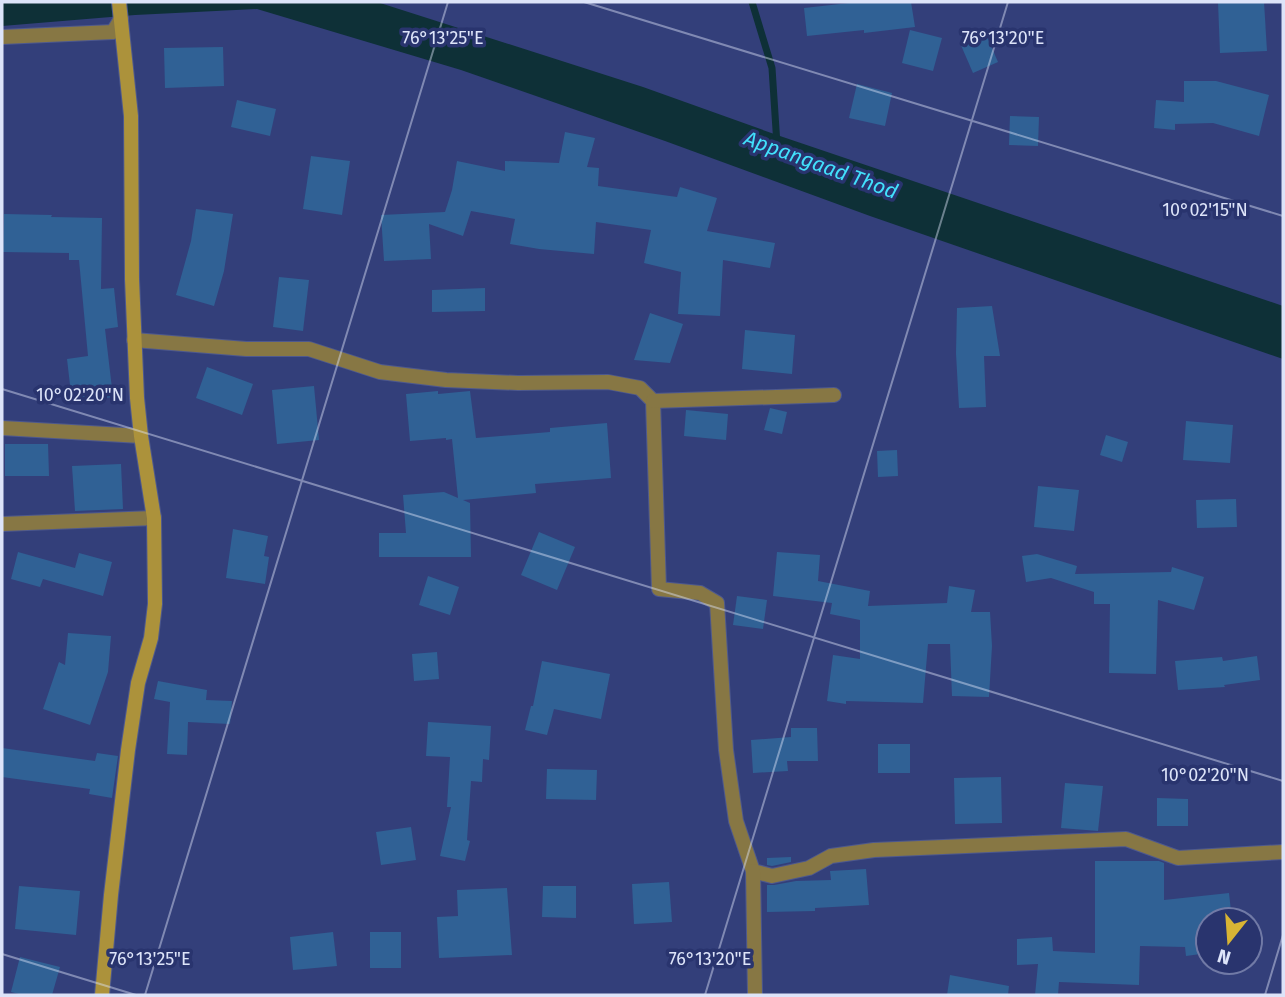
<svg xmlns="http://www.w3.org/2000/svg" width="1285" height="997" font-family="'Fira Sans',sans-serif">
  <rect width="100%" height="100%" fill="#333f7a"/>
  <!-- water -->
  <polygon fill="#0e3037" points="2,2 377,2 643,87 777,135 1283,306 1283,359 870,216 665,141 461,70 257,9 135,15 2,26"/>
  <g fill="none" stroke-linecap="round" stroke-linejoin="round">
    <!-- stream -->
    <polyline stroke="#0e3037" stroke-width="7" points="752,2 772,68 777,145"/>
  </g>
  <!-- building -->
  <g fill="#306195">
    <polygon points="858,2 911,2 915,27 864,33 864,30 807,36 804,8"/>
    <polygon points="1218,2 1264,2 1267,51 1220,53"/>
    <polygon points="910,30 942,38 933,71 902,63"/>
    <polygon points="985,32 998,62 973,73 960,43"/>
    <polygon points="223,47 224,86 165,88 164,48"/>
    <polygon points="1184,81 1216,81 1269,95 1259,136 1213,123 1175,124 1175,130 1154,128 1156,100 1184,102"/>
    <polygon points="857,84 892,93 885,126 849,118"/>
    <polygon points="237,100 276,109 270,136 231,127"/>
    <polygon points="1010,116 1039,117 1038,146 1009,145"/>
    <polygon points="565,132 595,138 587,167 599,168 598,186 677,197 680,187 717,198 707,231 775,243 770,268 723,260 720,316 678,314 681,272 644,263 651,230 596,222 594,254 539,249 510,244 515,219 471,211 463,236 429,224 431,259 384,261 381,215 445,212 452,190 457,161 505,171 505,161 559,163"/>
    <polygon points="311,156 350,161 342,215 303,209"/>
    <polygon points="196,209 233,214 224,271 214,306 176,295 191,241"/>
    <polygon points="4,214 52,215 51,217 102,218 101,289 114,288 118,327 105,329 113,397 72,402 67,359 88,356 79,260 69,260 69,253 3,252"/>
    <polygon points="279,277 309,280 303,331 273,327"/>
    <polygon points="485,288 485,311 432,312 432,290"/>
    <polygon points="992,306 1000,356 984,356 986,407 959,408 956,353 957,308"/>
    <polygon points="650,313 683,324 670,363 634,360"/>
    <polygon points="745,330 795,335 792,374 742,369"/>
    <polygon points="207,367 253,384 242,415 196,398"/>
    <polygon points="314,386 319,440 277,444 272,390"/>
    <polygon points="438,391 438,394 470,391 476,438 550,432 550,428 607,423 611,478 535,484 536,493 463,500 470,503 471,557 379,557 379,533 406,533 403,495 444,492 458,498 452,439 446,440 446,438 410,441 406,394"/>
    <polygon points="770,408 787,412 782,434 764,430"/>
    <polygon points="686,410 728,414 726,440 684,436"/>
    <polygon points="1186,421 1233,425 1230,463 1183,460"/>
    <polygon points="1106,435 1128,442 1122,462 1100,455"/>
    <polygon points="5,444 48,444 49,476 5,476"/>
    <polygon points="897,450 898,476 878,477 877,451"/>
    <polygon points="121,464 123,509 75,511 72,466"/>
    <polygon points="1038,486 1079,490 1074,531 1034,527"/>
    <polygon points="1236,499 1237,527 1197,528 1196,500"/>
    <polygon points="233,529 268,536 264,556 269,557 265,584 226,578"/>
    <polygon points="539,532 575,547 557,590 521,575"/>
    <polygon points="18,552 75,568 79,553 112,562 103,596 43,579 40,587 11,579"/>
    <polygon points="777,552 820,555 818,581 870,591 868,606 947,603 949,586 975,590 971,612 990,612 992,646 989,697 952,696 950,644 928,644 923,703 846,701 846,704 827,701 833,655 860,659 860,620 830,614 832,603 773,596"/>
    <polygon points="1037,554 1077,566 1075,574 1171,572 1172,567 1204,577 1194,610 1158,600 1156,674 1109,673 1110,604 1094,604 1094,592 1051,578 1026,582 1022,556"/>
    <polygon points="428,576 459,587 450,615 419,605"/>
    <polygon points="737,596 767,600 763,629 733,625"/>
    <polygon points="68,633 111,636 108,672 90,725 43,709 59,662 65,665"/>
    <polygon points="437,652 439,679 414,681 412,654"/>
    <polygon points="1257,656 1260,680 1224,685 1225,687 1178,690 1175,661 1222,657 1223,661"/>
    <polygon points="542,661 610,674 601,719 554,709 547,735 525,730 531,706 533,706"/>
    <polygon points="158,681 207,690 206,700 232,701 230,724 188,722 187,755 167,754 170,702 154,699"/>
    <polygon points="428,722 491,726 489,760 483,759 482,782 471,781 467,840 470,841 465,861 440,856 451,807 447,807 450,757 426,756"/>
    <polygon points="791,728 817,728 818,761 787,761 788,771 753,773 751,740 791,737"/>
    <rect x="878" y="744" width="32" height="29"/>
    <polygon points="2,748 95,761 97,753 118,756 112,798 89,794 90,789 2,777"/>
    <polygon points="547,769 597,770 596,800 546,799"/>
    <polygon points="1001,777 1002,823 955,824 954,778"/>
    <polygon points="1065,783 1103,786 1098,831 1061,828"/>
    <polygon points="1157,798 1188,799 1188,826 1157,826"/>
    <polygon points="411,827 416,860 381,865 376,832"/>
    <polygon points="791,857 791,862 772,866 767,865 767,858"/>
    <polygon points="1095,861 1159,861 1164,863 1164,900 1229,893 1232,920 1208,920 1208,953 1186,956 1185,947 1140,946 1139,985 1059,982 1058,995 1035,995 1038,964 1017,965 1017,939 1052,937 1053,951 1095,953"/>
    <polygon points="866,869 869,905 815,908 815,911 767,912 767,885 774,885 796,881 831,880 830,871"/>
    <polygon points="669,882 672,922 634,924 632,884"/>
    <polygon points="19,886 80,891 76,935 15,929"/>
    <polygon points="543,886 576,886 576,918 542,917"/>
    <polygon points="507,888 512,955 439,958 437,917 458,916 457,890"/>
    <polygon points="333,932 337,966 293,970 290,937"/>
    <rect x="370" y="932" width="31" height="36"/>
    <polygon points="20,957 60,967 52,995 23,995 11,992"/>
    <polygon points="950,975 1009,986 1008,995 947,995"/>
  </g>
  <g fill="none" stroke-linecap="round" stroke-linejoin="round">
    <!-- minor casing -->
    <g stroke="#4e598e" stroke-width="16">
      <g id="minor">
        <polyline points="2,37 113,32 121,19"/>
        <polyline points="134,340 246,349 309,349 380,372 446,380 518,383 608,382 640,388 653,401 659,589 700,593 717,603 726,750 736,821 753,871 772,876 809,868 831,856 874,850 1126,839 1178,858 1283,852"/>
        <polyline points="653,401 834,395"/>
        <polyline points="2,428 141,436"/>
        <polyline points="2,524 154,518"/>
        <polyline points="753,871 755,995"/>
      </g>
    </g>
    <!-- secondary casing -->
    <g stroke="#4e598e" stroke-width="16">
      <polyline id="secondary" points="102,995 111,895 128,750 138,683 151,638 155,604 154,518 141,436 137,398 132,279 131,116 119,2"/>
    </g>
    <!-- minor -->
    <use href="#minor" stroke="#877744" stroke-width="14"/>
    <!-- secondary -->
    <use href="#secondary" stroke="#ac923b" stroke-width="14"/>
  </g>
  <!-- ticks -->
  <path fill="none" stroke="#dde4f9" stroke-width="2" stroke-opacity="0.45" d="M584,2L1283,216M2,389L1283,781M2,954L136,995M145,995L448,2M705,995L1008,2M1265,995L1283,935"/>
  <g text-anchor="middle" stroke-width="7" stroke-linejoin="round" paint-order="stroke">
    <!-- water labels -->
    <g font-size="21" font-style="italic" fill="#42e0fc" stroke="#29346e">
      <text transform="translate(821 165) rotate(20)" y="7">Appangaad Thod</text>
    </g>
  </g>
  <g font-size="18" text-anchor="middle" fill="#dde4f9" stroke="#29346e" stroke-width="7" stroke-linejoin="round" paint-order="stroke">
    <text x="443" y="44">76°13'25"E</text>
    <text x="1003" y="44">76°13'20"E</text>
    <text x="1205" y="216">10°02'15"N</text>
    <text x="80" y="401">10°02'20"N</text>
    <text x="1205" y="781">10°02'20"N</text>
    <text x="150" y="965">76°13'25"E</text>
    <text x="710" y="965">76°13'20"E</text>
  </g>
  <!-- border -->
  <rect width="1285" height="997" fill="none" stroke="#dde4f9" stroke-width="7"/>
  <!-- north arrow -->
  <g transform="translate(1229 941) rotate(197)"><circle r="33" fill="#29346e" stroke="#717aa6" stroke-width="2"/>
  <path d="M0-5L12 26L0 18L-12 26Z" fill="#d8b434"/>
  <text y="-10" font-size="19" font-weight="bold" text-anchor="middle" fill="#dde4f9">N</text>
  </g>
</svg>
